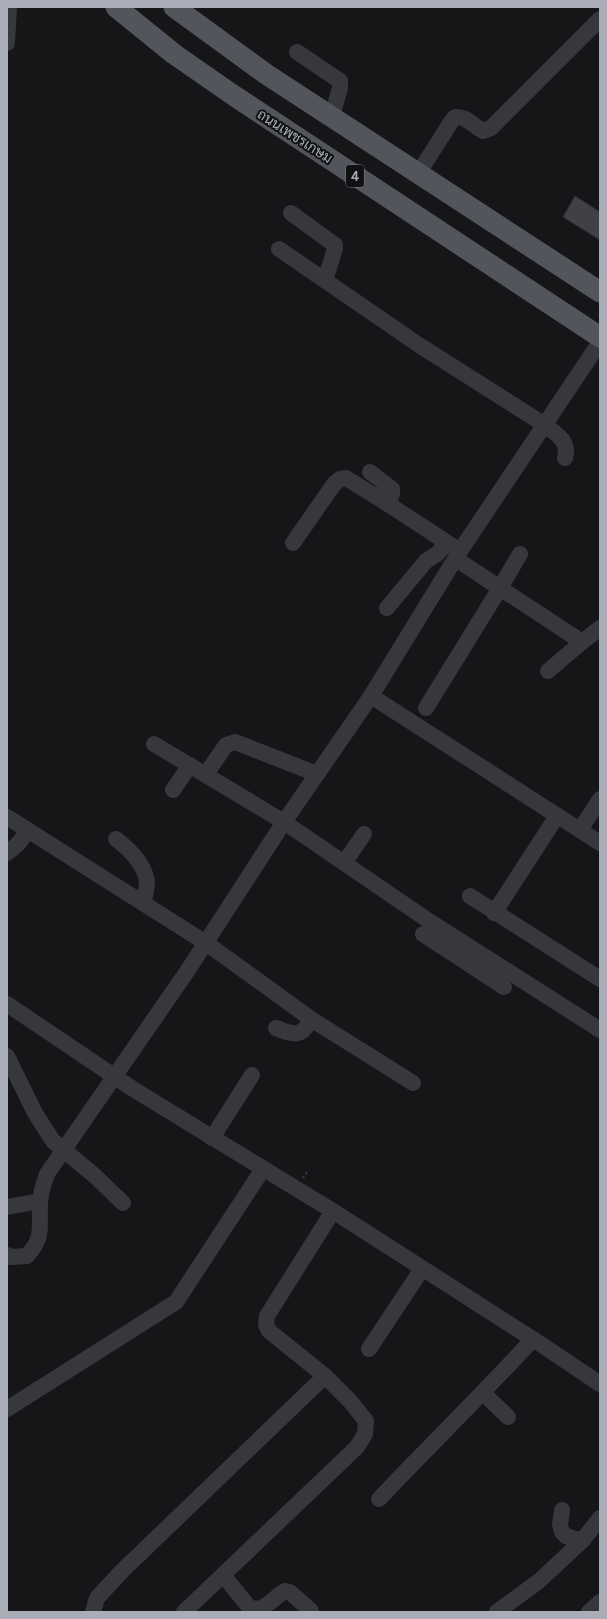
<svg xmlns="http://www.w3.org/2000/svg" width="607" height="1619" font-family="Figtree,Sarabun,sans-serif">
  <rect width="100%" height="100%" fill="#161618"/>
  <!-- building -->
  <polygon fill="#404145" stroke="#303034" points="575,196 600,212 600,240 563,217"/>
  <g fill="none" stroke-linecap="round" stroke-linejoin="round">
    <!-- path -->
    <polyline stroke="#3d3f44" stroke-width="2" stroke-dasharray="2 3" stroke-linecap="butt" points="303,1178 307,1172"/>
    <!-- minor -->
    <g stroke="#37383d" stroke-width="16">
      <polyline points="7,43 9,7"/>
      <polyline points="297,52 340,81 340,88 332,116"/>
      <path d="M418,174L451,122L455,117C467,116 473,126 483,131L491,128L600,19"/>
      <polyline points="291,213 335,245 335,249 325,280"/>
      <path d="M279,249L419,345L545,425C556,434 570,441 565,458"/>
      <polyline points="370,472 392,489 392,494 388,504"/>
      <polyline points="293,543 334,484 340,479 346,478 388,504 460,551"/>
      <polyline points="456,559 582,642"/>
      <polyline points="387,608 426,561 437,554 447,543"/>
      <polyline points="548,671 582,642 600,628"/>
      <polyline points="371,696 600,843"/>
      <polyline points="426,708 500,588 520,554"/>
      <polyline points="154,744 284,822 429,921 600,1030"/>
      <polyline points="206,774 226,745 235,742 317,774"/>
      <polyline points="173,790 190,765"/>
      <polyline points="7,817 206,943 311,1019 413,1083"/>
      <polyline points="580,830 600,799"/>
      <path d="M116,839C129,849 145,865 147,882C147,889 145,896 143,903"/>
      <polyline points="7,853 19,843 28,830"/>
      <polyline points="344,863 364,834"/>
      <polyline points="470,896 600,979"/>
      <polyline points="494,913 557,816"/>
      <polyline points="423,934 504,987"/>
      <polyline points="7,1004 133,1089 333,1211 542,1345 600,1384"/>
      <path d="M276,1028C293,1035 302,1038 311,1019"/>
      <polyline points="7,1056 35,1113 53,1141 95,1176 123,1203"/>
      <polyline points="212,1138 252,1075"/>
      <polyline points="7,1207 40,1201"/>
      <path d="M7,1255L11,1257L27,1256C44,1237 39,1229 40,1205C40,1194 43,1185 47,1174L188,970L284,822L371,696L460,551L600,342"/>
      <polyline points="369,1349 422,1269"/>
      <polyline points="483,1393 508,1417"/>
      <polyline points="7,1409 176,1302 263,1169"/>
      <path d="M379,1499C430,1445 483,1394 533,1339"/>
      <polyline points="562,1510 560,1525 562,1532 566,1536 582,1541"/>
      <path d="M223,1575L249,1607C264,1614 272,1598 285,1591L290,1592L311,1611"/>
      <polyline points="93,1612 97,1598 122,1571 325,1376"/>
      <polyline points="184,1612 357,1447 365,1434 366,1421 350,1401 325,1376 269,1331 266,1325 267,1316 333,1211"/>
      <polyline points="497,1612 539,1581 582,1541 600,1518"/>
      <polyline points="589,1612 600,1602"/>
    </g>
    <!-- major -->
    <g stroke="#53555c" stroke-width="21">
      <polyline points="116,7 174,54 233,95 600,337"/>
      <polyline points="174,7 266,74 600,292"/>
    </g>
  </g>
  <g text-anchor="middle" stroke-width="4" stroke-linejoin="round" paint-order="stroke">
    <!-- shield labels -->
    <rect fill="#111113" stroke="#7b7e86" stroke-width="1" x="346" y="165" width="18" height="22" rx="3"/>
    <g font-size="13" font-weight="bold" fill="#a8adb8">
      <text x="355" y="181">4</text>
    </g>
    <!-- street labels -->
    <g font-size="14" fill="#a8adb8" stroke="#111113">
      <text transform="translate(295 136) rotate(33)" y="5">ถนนเพชรเกษม</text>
    </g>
  </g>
  <!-- border -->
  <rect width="607" height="1619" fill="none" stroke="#a8adb8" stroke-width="16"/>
</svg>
